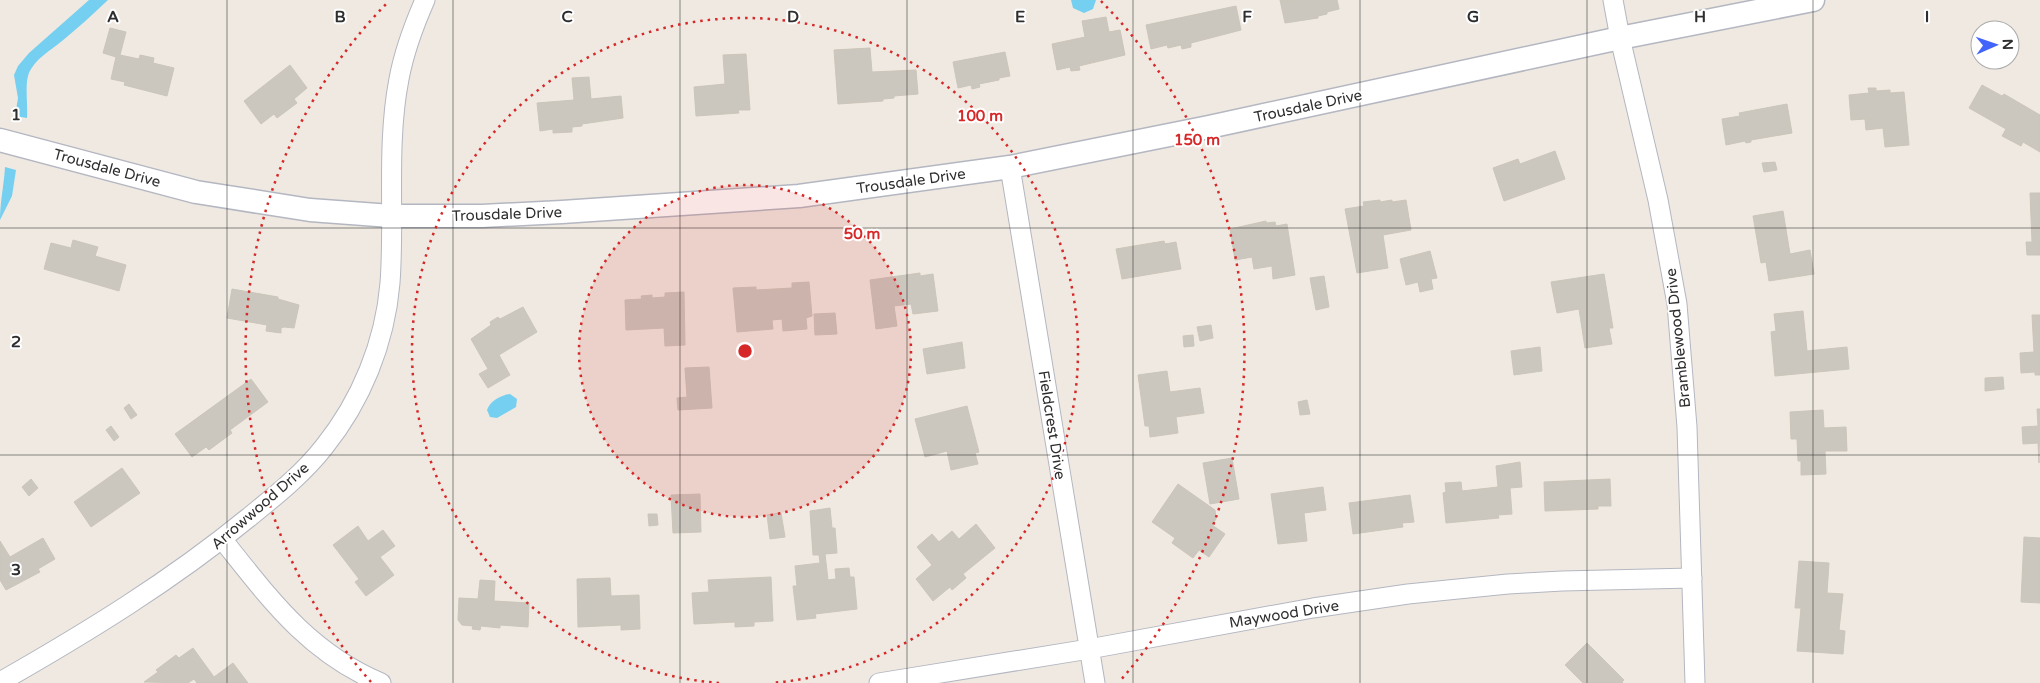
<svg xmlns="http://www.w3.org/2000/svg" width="2040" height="683" font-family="'Varela Round',sans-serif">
  <rect width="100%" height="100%" fill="#efe9e1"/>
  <!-- water -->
  <g fill="#75cff0">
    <path d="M89,0H108C93,14 78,28 62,41C50,51 33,60 28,76C25,86 28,106 27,118L15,116L18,98L14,75L18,66L29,53Z"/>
    <polygon points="1071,0 1096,0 1093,9 1084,13 1073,8"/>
    <path d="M5,167L16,170L12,196L0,220C0,202 4,185 5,167Z"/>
    <path d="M510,394L517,399L516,407L497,418L490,417L487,410C490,401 501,395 510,394Z"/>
  </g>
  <!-- building -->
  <g fill="#cbc7bf" stroke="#cbc5ba">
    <polygon points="1280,0 1337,0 1339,9 1327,12 1327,14 1318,16 1318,18 1285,23"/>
    <polygon points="1236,6 1241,30 1191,43 1191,47 1182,49 1181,45 1168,48 1167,45 1151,49 1146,25"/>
    <polygon points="1106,17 1109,32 1120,30 1125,55 1079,66 1080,70 1071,71 1070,67 1057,70 1052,44 1085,37 1082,21"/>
    <polygon points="110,28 126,32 120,55 139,59 140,55 154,58 153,63 174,68 167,96 124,85 125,82 111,79 116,57 103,53"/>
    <polygon points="870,48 872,72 916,70 918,94 894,96 894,98 883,99 883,101 838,104 834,50"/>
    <polygon points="1005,52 1010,76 999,78 999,80 979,84 980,87 972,89 971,85 958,88 953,62"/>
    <polygon points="746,54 750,110 738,110 739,113 696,116 694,87 725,84 723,55"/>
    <polygon points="290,65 307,88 294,99 297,103 277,118 274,114 261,124 244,101"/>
    <polygon points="589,77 591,99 621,96 623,118 582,124 582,126 572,127 572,132 553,133 553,129 540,131 537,103 574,100 572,78"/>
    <polygon points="1982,85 2002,96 2004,94 2040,115 2040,152 2023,142 2021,146 2002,136 2006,129 1969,108"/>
    <polygon points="1868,88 1876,88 1876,91 1890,90 1890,93 1904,92 1909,145 1885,147 1883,128 1866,130 1865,119 1851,120 1849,95 1869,93"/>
    <polygon points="1787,104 1792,133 1751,140 1751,142 1746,143 1745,141 1726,145 1722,119 1740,116 1739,113"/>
    <polygon points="1555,151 1565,179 1504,201 1493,168 1518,159 1520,164"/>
    <polygon points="1775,162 1777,170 1764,172 1762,163"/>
    <polygon points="2030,193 2040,193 2040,255 2027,255 2026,242 2032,242"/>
    <polygon points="1380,200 1380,202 1392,200 1392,202 1406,200 1411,230 1383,235 1388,268 1357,273 1345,209 1364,206 1363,202"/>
    <polygon points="1783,211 1790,254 1810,250 1814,274 1769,281 1766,262 1761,263 1753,216"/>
    <polygon points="1266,221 1266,223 1275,222 1276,226 1287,224 1295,275 1273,279 1272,266 1254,269 1252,257 1235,260 1230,229"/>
    <polygon points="73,240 98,247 95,256 126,265 119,291 44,269 51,243 71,248"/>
    <polygon points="1164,241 1165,244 1176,242 1181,269 1122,279 1116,249"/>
    <polygon points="1430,251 1437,278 1431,279 1433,289 1420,292 1418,282 1406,285 1400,259"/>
    <polygon points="920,273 920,276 933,274 938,311 913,314 911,304 894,306 897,326 876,329 870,280"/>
    <polygon points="1604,274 1613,328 1609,328 1612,344 1585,348 1579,309 1557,313 1551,282"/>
    <polygon points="1324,276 1329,307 1316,310 1310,278"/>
    <polygon points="809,282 812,316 806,318 807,329 783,331 782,319 772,320 773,329 737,332 733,288 756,287 756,290 792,288 792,283"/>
    <polygon points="232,289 278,297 278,299 299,305 294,328 284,327 281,328 281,333 266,331 267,325 227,318"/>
    <polygon points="684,292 685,345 665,346 664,328 626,330 625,300 642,299 641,296 652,295 652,298 665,297 665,293"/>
    <polygon points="523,307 537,332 499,355 510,375 488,388 479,374 488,369 471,339 491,325 490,322 498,317 500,319"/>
    <polygon points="1803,311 1807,351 1847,347 1849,369 1775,376 1771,332 1776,331 1774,314"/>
    <polygon points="835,313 837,334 815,335 814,314"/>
    <polygon points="2032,315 2040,315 2040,375 2035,375 2035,372 2021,373 2020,353 2034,352"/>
    <polygon points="1211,325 1213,338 1200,341 1197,327"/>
    <polygon points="1193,335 1194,346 1184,347 1183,336"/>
    <polygon points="962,342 965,368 927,374 923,349"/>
    <polygon points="1540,347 1542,371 1514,375 1511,351"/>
    <polygon points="709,367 712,408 678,410 677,398 687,397 685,368"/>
    <polygon points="1167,371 1170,392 1200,388 1204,413 1176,417 1178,433 1150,437 1149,426 1145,426 1138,375"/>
    <polygon points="2003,377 2004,389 1985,391 1985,378"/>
    <polygon points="251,379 268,402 230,430 232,433 209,450 206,447 192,457 175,434"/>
    <polygon points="1307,400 1310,414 1300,415 1298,402"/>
    <polygon points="129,404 137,415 131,419 124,408"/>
    <polygon points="967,406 979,452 975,453 978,464 951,470 947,451 925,457 915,419"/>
    <polygon points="2037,409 2040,409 2039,463 2038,443 2023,444 2022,427 2038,426"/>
    <polygon points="1823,410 1824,428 1846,427 1847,451 1825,451 1826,474 1801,475 1801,461 1798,461 1797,439 1791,439 1790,412"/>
    <polygon points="111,426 119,437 114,441 106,430"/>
    <polygon points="1232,458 1239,499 1210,504 1203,463"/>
    <polygon points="1520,462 1522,487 1510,488 1512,514 1498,515 1499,518 1446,523 1443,493 1446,492 1445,483 1461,482 1462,491 1498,487 1496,466"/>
    <polygon points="122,468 140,493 91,527 74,502"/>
    <polygon points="31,479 38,488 29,496 22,487"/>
    <polygon points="1610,479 1611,506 1598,506 1598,509 1545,511 1544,482"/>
    <polygon points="1178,484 1215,510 1216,519 1212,525 1225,534 1209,557 1199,550 1193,558 1172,543 1175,538 1152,522"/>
    <polygon points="1323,487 1326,510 1304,513 1307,541 1278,544 1271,494"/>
    <polygon points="700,494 701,532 673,533 671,495"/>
    <polygon points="1410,495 1414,522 1402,523 1403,527 1353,534 1349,503"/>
    <polygon points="830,508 832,528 835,528 837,553 825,554 828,580 836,579 835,569 849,568 850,577 854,577 857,609 815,614 816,618 797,620 793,586 797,586 795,566 820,563 819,555 813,555 810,511"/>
    <polygon points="781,513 785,537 770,539 767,515"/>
    <polygon points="648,514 657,514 658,525 649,526"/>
    <polygon points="976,524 995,548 963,574 966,578 952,590 950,587 933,601 916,579 932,565 917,547 932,534 939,542 952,531 959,539"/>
    <polygon points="358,526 368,541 383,530 395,546 380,557 394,575 366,596 355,582 359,579 333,545"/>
    <polygon points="2024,537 2040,538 2040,603 2021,602"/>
    <polygon points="43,538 55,559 38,569 40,572 6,590 0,580 0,541 10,557"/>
    <polygon points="1799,561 1829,563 1827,593 1843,594 1839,630 1845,631 1843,654 1797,651 1801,608 1795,608"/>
    <polygon points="771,577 773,621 754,622 754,626 735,627 735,622 694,624 692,593 709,592 708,580"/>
    <polygon points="610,578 611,596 639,595 640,629 621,630 621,625 578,627 577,579"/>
    <polygon points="480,580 495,581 494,601 529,603 528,627 500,625 500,628 481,626 480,630 472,629 473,626 462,625 458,620 459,598 478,599"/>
    <polygon points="1587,643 1624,680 1622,682 1623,683 1583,683 1565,665"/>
    <polygon points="193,648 214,677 233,663 248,683 197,683 194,679 188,683 144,682 158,672 156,670 176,655 179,658"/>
  </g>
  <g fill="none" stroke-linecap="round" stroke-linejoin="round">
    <!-- minor casing -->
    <g stroke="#b4b7c1" stroke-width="21">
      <g id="minor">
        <polyline points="1613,0 1620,38 1658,200 1677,304 1687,427 1695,683"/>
        <polyline points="1010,167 1095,683"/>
        <path d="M222,539C270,599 308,652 381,683"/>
        <path d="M0,682C86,633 171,581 248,518C274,497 303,474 324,447C361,401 385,343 390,283C395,216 386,146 399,79C404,52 414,25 425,0"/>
        <polyline points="879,683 1089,649 1313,608 1408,594 1508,584 1562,581 1692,578"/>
      </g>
    </g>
    <!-- tertiary casing -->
    <g stroke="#b4b7c1" stroke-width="25">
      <polyline id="tertiary" points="0,140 196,192 310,210 391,216 482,216 562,212 799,196 1010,167 1209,127 1620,38 1813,0"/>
    </g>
    <!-- minor -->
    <use href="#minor" stroke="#fff" stroke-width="19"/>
    <!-- tertiary -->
    <use href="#tertiary" stroke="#fff" stroke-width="22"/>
  </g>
  <!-- grid -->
  <path fill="none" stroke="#2e2e2e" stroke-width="1" stroke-opacity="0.55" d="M227,0V683M453,0V683M680,0V683M907,0V683M1133,0V683M1360,0V683M1587,0V683M1813,0V683M0,228H2040M0,455H2040"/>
  <!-- distance rings -->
  <circle cx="745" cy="351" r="166" fill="#d62828" fill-opacity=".12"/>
  <g fill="none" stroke="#d62828" stroke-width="2.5" stroke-dasharray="2.5 5">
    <circle cx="745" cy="351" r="166"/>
    <path d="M719 683A333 333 0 1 1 771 683"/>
    <path d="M371 682A499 499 0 0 1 389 1M1101 1A499 499 0 0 1 1119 682"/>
  </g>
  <g text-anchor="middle" stroke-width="4" stroke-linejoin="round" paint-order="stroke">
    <!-- street labels -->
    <g font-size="15" fill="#2e2e2e" stroke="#fff">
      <text transform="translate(1308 106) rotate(-12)" y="5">Trousdale Drive</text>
      <text transform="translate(107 168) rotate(15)" y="5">Trousdale Drive</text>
      <text transform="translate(911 181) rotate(-8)" y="5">Trousdale Drive</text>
      <text transform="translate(507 214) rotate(-2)" y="5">Trousdale Drive</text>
      <text transform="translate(1678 338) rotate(-96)" y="5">Bramblewood Drive</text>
      <text transform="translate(1052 425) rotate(81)" y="5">Fieldcrest Drive</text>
      <text transform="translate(260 506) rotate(-41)" y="5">Arrowwood Drive</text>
      <text transform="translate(1284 614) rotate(-9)" y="5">Maywood Drive</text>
    </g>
  </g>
  <g font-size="16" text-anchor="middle" font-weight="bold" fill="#2e2e2e" stroke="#fff" stroke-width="4" stroke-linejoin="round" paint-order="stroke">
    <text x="113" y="22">A</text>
    <text x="340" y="22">B</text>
    <text x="567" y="22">C</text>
    <text x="793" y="22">D</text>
    <text x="1020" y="22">E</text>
    <text x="1247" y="22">F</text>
    <text x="1473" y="22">G</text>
    <text x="1700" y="22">H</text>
    <text x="1927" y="22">I</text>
    <text x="16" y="120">1</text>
    <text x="16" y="347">2</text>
    <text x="16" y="575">3</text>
  </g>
  <circle cx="745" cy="351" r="8" fill="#d62828" stroke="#fff" stroke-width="2.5"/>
  <g font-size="15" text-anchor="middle" font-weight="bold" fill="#d62828" stroke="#fff" stroke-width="4" stroke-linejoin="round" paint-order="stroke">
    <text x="980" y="121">100 m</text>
    <text x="1197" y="145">150 m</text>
    <text x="862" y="239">50 m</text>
  </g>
  <!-- north arrow -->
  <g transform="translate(1995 45) rotate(88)"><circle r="24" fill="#ffffff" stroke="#ababab"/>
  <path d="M0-4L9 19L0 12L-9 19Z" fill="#4264fb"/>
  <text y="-8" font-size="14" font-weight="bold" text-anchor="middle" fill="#2e2e2e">N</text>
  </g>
</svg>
